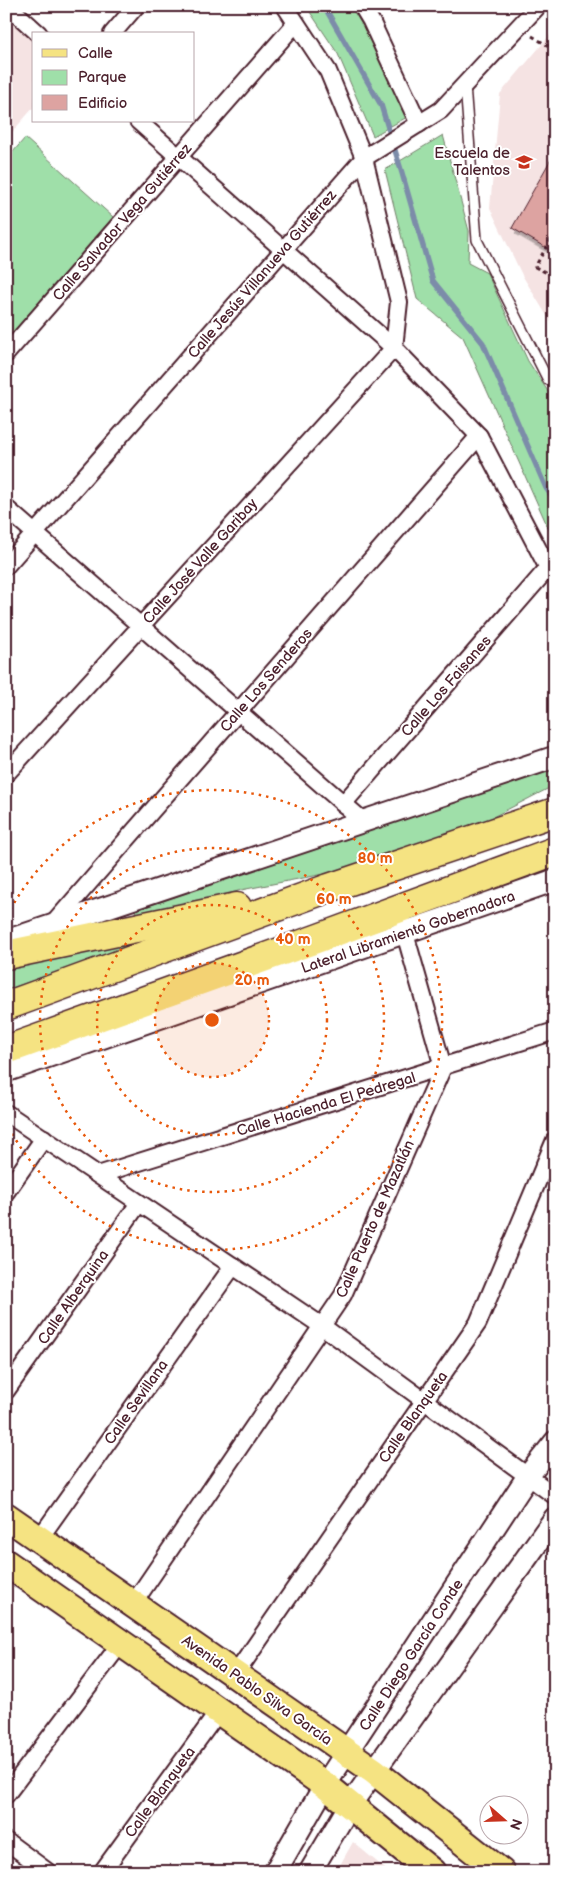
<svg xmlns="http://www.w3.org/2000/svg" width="561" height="1878" font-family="'Balsamiq Sans',sans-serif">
  <defs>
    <filter id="shadow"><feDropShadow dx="3" dy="5.5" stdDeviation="0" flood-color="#0004"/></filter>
  </defs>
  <rect width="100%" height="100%" fill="#fff"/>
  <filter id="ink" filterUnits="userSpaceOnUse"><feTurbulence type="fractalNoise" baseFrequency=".02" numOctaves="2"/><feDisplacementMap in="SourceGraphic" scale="10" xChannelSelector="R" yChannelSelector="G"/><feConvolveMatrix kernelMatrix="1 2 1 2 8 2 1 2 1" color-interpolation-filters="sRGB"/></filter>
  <g filter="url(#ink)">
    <!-- built -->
    <g fill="#f5e3e3">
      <polygon points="6,17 34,41 34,107 6,139"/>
      <polygon points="555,29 555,329 522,275 490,208 500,94"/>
      <polygon points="353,1842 389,1872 336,1872"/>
    </g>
    <!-- green -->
    <g fill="#9fdfa9" stroke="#747f6a">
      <polygon points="306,6 353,6 364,25 409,116 373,136 338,54"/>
      <polygon points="443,135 469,231 468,263 487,273 528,361 555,402 555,543 463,337 417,299 385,170"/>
      <polygon points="25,138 113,217 6,340 6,160"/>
      <polygon points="555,767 555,785 458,835 345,870 241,890 140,922 133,917 136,910"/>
      <polygon points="143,935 141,943 6,990 6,962"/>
    </g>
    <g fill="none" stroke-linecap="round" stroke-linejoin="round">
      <!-- stream -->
      <polyline stroke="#7c8ca9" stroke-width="5.5" points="324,6 381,105 402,173 433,281 483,343 546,488 555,501"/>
    </g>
    <!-- building -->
    <polygon fill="#dda3a1" stroke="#4a1f2b" filter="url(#shadow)" points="555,152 555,253 512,228"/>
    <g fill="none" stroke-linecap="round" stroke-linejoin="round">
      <!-- service casing -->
      <g stroke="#4a1f2b" stroke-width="12">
        <polyline id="service" points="465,85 477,240 548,380 555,381"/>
      </g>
      <!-- minor casing -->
      <g stroke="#4a1f2b" stroke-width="20">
        <g id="minor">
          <polyline points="8,6 39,34"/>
          <polyline points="285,6 328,71 364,158 399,302 394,348 479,436 548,568 555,575"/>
          <polyline points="362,6 371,21 419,124"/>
          <polyline points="112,34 136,6"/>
          <polyline points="6,354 296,23"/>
          <polyline points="6,508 362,820"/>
          <polyline points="6,566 364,158 441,110 538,6"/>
          <polyline points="6,774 394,348 138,121"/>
          <polyline points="343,804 548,568"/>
          <polyline points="53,924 479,436"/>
          <polyline points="6,1113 322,1326 555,1496"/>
          <polyline points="98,1175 555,1031"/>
          <polyline points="6,1192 44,1138"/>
          <polyline points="6,1391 139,1203"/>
          <polyline points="39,1539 233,1266"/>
          <polyline points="133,1604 343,1295 443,1067 402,923"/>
          <polyline points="235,1675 478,1323 555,1140"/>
          <polyline points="6,1795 121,1643"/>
          <polyline points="6,1841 48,1872"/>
          <polyline points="102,1872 219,1711"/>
        </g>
      </g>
      <!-- tertiary casing -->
      <g stroke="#4a1f2b" stroke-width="25">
        <g id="tertiary">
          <polyline points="6,941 555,757"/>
          <polyline points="6,1071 555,880"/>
          <polyline points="275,1872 325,1785 528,1476 555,1442"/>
          <polyline points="310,1872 350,1805 555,1518"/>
        </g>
      </g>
      <!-- primary casing -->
      <g stroke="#4a1f2b" stroke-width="30">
        <g id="primary">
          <polyline points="6,1516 374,1771 501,1872"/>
          <polyline points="6,1563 325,1785 432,1872"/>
        </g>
      </g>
      <!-- trunk casing -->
      <g stroke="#4a1f2b" stroke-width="31">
        <g id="trunk">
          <polyline points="6,955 237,907"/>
          <polyline points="6,1006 329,888 555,812"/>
          <polyline points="6,1050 316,939 555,851"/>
        </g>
      </g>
      <!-- path -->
      <g stroke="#4a1f2b" stroke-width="3" stroke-dasharray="4 4" stroke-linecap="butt">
        <polyline points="532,36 555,50"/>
        <polyline points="555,232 535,267 555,277"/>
      </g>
      <!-- service -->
      <use href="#service" stroke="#fff" stroke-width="9"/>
      <!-- minor -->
      <use href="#minor" stroke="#fff" stroke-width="16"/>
      <!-- tertiary -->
      <use href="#tertiary" stroke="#fff" stroke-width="21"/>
      <!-- primary -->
      <use href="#primary" stroke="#f5e382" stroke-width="26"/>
      <!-- trunk -->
      <use href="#trunk" stroke="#f5e382" stroke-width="28"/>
    </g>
  </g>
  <!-- distance rings -->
  <circle cx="212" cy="1020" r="57" fill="#e8590c" fill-opacity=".12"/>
  <g fill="none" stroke="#e8590c" stroke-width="2.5" stroke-dasharray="2.5 5">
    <circle cx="212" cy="1020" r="57"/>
    <circle cx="212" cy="1020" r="115"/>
    <circle cx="212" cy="1020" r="172"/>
    <path d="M7 916A230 230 0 1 1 7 1124"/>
  </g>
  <!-- icons -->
  <defs>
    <g id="school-bare" transform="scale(1.35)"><path d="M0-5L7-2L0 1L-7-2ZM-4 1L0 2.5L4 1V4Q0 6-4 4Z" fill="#c8321e" stroke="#fff" stroke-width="2.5" paint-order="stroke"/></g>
  </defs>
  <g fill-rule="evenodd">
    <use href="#school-bare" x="524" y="162"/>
  </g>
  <g text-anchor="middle" stroke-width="4" stroke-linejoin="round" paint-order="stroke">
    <!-- poi labels -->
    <g font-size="15" fill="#4a1f2b" stroke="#fff" text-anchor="end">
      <text x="510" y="158">Escuela de<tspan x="510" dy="17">Talentos</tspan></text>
    </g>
    <!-- street labels -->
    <g font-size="15" fill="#4a1f2b" stroke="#fff">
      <text transform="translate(122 222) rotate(-49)" y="5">Calle Salvador Vega Gutiérrez</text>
      <text transform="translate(262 274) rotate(-49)" y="5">Calle Jesús Villanueva Gutiérrez</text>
      <text transform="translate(200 561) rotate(-48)" y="5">Calle José Valle Garibay</text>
      <text transform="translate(266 680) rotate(-49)" y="5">Calle Los Senderos</text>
      <text transform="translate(446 686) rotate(-49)" y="5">Calle Los Faisanes</text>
      <text transform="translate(408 932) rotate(-19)" y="5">Lateral Libramiento Gobernadora</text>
      <text transform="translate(326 1104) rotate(-17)" y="5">Calle Hacienda El Pedregal</text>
      <text transform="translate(375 1219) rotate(-66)" y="5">Calle Puerto de Mazatlán</text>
      <text transform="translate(73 1297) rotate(-55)" y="5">Calle Alberquina</text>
      <text transform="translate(136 1402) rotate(-55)" y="5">Calle Sevillana</text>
      <text transform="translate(413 1417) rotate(-55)" y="5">Calle Blanqueta</text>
      <text transform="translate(411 1655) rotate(-57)" y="5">Calle Diego García Conde</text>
      <text transform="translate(257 1690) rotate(35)" y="5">Avenida Pablo Silva García</text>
      <text transform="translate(160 1792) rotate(-54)" y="5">Calle Blanqueta</text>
    </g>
  </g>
  <circle cx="212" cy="1020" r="8" fill="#e8590c" stroke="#fff" stroke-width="2.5"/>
  <g font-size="15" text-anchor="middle" font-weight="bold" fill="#e8590c" stroke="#fff" stroke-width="4" stroke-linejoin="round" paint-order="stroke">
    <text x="375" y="863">80 m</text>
    <text x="334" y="904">60 m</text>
    <text x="293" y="944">40 m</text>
    <text x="252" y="985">20 m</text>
  </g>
  <!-- margin -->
  <rect width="561" height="1878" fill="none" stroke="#fff" stroke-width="25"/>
  <rect x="12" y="12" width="536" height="1853" fill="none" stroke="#4a1f2b" stroke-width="2" filter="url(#ink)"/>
  <!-- legend -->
  <rect x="32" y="32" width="162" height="90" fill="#ffffff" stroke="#b7a5aa"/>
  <rect x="42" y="49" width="25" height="8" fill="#f5e382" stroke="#b7a5aa"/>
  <text x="78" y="58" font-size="15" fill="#4a1f2b">Calle</text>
  <rect x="42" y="70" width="25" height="15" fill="#9fdfa9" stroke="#b7a5aa"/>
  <text x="78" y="82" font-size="15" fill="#4a1f2b">Parque</text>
  <rect x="42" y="95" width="25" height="15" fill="#dda3a1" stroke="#b7a5aa"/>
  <text x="78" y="108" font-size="15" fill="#4a1f2b">Edificio</text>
  <!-- north arrow -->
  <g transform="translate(504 1820) rotate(110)"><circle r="24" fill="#ffffff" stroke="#b7a5aa"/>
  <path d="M0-4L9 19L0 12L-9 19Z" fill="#c8321e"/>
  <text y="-8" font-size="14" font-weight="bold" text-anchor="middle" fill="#4a1f2b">N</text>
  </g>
</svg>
